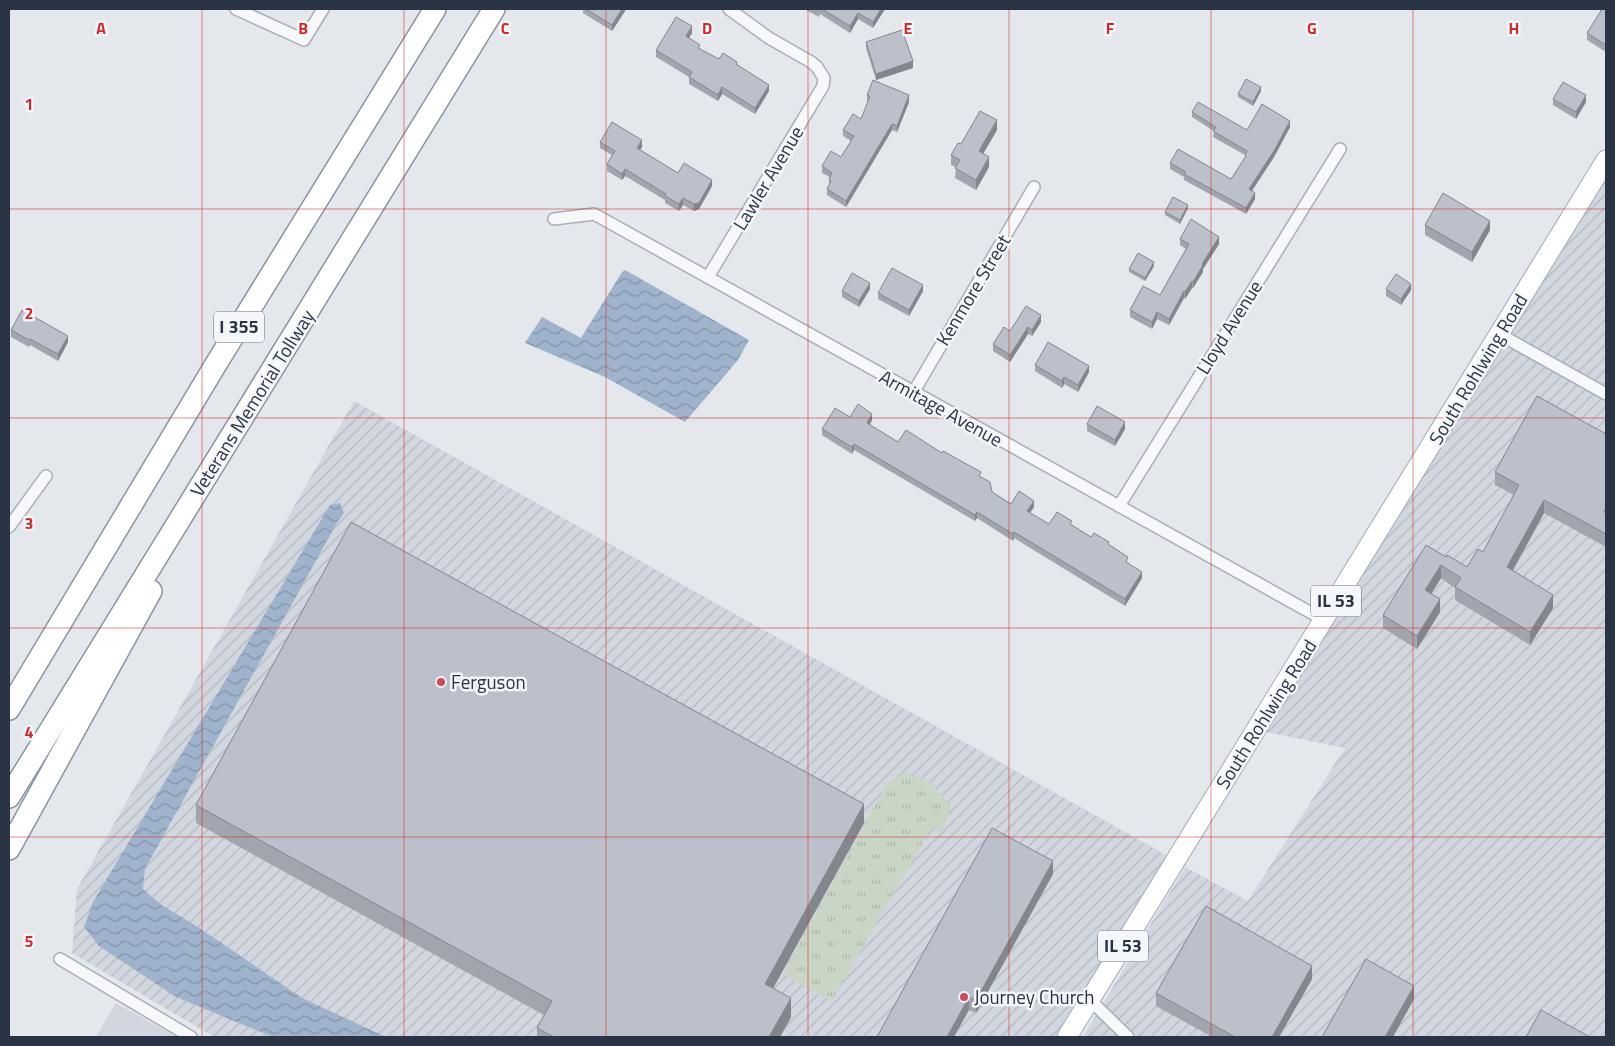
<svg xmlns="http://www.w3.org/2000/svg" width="1615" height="1046" font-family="'Titillium Web',sans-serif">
  <defs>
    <pattern id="industrial-furrows" width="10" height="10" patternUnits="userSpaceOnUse" patternTransform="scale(1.25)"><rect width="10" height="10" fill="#d2d6de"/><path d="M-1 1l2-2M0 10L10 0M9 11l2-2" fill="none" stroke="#b4b8c0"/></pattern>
    <pattern id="grass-tufts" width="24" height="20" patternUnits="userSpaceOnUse" patternTransform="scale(1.25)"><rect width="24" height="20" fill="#c9d6c5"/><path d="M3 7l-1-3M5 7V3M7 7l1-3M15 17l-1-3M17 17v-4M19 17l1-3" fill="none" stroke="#adb8ab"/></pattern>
    <pattern id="water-waves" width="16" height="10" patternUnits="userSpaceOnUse" patternTransform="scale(1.25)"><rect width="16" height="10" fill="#9fb4cc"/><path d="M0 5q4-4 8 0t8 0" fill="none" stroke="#8293a7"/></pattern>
  </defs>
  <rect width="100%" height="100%" fill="#e4e7ec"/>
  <!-- built -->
  <polygon fill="#d2d6de" points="116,1003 176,1037 96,1037"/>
  <!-- industrial -->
  <g fill="url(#industrial-furrows)">
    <polygon points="1606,178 1606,1037 1083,1037 1185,867 1248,901 1345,748 1266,732"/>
    <polygon points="354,401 1168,856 1057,1037 214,1037 72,953 77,889"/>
  </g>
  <!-- grass -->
  <polygon fill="url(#grass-tufts)" points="904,772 931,783 951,806 943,832 932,827 831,1002 783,974 886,785"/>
  <!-- water -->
  <g fill="url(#water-waves)">
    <polygon points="625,270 749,340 738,360 685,422 605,377 525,343 542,317 581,338 622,272"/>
    <polygon points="340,503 344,513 338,521 145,869 143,889 160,904 198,927 302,998 386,1037 273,1037 176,997 99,946 84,927 93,902 330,505"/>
  </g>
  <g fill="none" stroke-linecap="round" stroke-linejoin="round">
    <!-- street casing -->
    <g stroke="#a9aeb7" stroke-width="14">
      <g id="street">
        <polyline points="236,9 304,40 323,9"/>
        <polyline points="554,219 594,214 1324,620"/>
        <polyline points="708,277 823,86 824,78 817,67 811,62 769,38 729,9"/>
        <polyline points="1499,334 1606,394"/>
        <polyline points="913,393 1034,187"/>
        <polyline points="1119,506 1340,149"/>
        <polyline points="9,527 46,476"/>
        <polyline points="60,959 191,1037"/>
        <polyline points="1090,1000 1128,1037"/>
      </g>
    </g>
    <!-- primary casing -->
    <g stroke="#a3abb8" stroke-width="21">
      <polyline id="primary" points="1067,1037 1606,160"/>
    </g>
    <!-- highway casing -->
    <g stroke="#8b94a3" stroke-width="24">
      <g id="highway">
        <polyline points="9,709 216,364 435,9"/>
        <polyline points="9,797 494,9"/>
        <polyline points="9,849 151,591"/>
      </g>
    </g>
    <!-- street -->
    <use href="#street" stroke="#f7f8fa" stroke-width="11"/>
    <!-- primary -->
    <use href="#primary" stroke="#fff" stroke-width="19"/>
    <!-- highway -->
    <use href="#highway" stroke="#fff" stroke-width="21"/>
  </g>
  <!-- wall -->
  <g fill="#a1a5ae">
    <polygon points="583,9 625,9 625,11 612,31 583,13"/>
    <polygon points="804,9 885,9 873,28 858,19 850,33 820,14 819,17"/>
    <polygon points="1606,9 1606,52 1587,40 1587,33"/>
    <polygon points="692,33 688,38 700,49 719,59 737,65 769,91 755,114 722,94 718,101 689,84 689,77 656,57 656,50"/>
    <polygon points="866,42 913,68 876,80 866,48"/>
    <polygon points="1261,91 1253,106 1238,97 1238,94"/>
    <polygon points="867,95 909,102 897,132 892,130 846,207 827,195 827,189 829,185 829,179 830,177 822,173 822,166 841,157 851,141 843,136 843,130 861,119 868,102 867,101"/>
    <polygon points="1553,99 1586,102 1576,119 1553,105"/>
    <polygon points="1192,112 1247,130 1290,127 1274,157 1252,191 1255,199 1246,214 1184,180 1184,177 1170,169 1170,163 1231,179 1245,158 1245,155 1213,137 1214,131 1192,117"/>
    <polygon points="997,130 983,153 989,167 976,190 955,178 956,167 951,165 951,155 961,144"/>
    <polygon points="600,142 642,147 640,150 678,173 712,186 699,209 694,211 683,205 679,211 665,203 665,200 625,176 622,180 607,171 607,164 612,155 600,148"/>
    <polygon points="1188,208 1180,224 1165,215 1165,212"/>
    <polygon points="1425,225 1490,230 1472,262 1425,235"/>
    <polygon points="1180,239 1219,244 1203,269 1203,272 1193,288 1192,288 1185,299 1184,298 1169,325 1157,319 1152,329 1130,317 1130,310 1160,295 1186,249 1180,245"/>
    <polygon points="1154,266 1145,281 1129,272 1129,269"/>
    <polygon points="870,289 859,307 842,297 842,291"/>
    <polygon points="1386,289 1411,290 1401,305 1386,296"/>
    <polygon points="923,291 909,316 878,299 878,293"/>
    <polygon points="1041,322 1032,336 1028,334 1010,362 993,351 993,344 1010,331"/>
    <polygon points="11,330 68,342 58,361 30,345 29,347 11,337"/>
    <polygon points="1035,365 1089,372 1078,392 1064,384 1062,388 1035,371"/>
    <polygon points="850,417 872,420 870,425 898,442 942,453 981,477 992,492 1011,504 1034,507 1030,513 1049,524 1072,525 1091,537 1109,545 1142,578 1125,606 1014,538 1013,541 977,518 975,521 854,450 852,454 822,435 822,429"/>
    <polygon points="1087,424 1125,429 1115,446 1087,431"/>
    <polygon points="1606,434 1606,547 1544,513 1513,571 1553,608 1530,645 1455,600 1455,588 1441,578 1431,594 1440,612 1417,649 1383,628 1383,615 1446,557 1467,567 1483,552 1514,495 1495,485 1495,472"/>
    <polygon points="196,805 864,823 772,988 791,1017 780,1037 537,1037 537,1028 544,1015 196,823"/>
    <polygon points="1053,874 976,1013 969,1010 877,1037"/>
    <polygon points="1312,979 1279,1037 1212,1037 1156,1006 1156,993"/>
  </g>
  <!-- shaded-wall -->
  <g fill="#83868d">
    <polygon points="622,9 625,9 625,11 612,31 612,25"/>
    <polygon points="881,9 885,9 873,28 873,22"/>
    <polygon points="858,13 858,19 850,33 850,26"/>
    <polygon points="692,26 692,33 686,43 686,36"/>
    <polygon points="913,61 913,68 876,80 876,74"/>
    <polygon points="769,85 769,91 755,114 755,108"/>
    <polygon points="722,87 722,94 718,101 718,95"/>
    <polygon points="1261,87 1261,91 1253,106 1253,102"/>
    <polygon points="909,95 909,102 897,132 897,126"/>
    <polygon points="1586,95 1586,102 1576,119 1576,112"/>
    <polygon points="997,120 997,130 979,161 979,151"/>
    <polygon points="1290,121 1290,127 1274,157 1249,195 1249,189"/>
    <polygon points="892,124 892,130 846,207 846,201"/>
    <polygon points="642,140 642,147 637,155 637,148"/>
    <polygon points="989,157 989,167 976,190 976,180"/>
    <polygon points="625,169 625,176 622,180 622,174"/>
    <polygon points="712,180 712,186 699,209 694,211 694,204"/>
    <polygon points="1255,193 1255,199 1246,214 1246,208"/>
    <polygon points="683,198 683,205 679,211 679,204"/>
    <polygon points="1188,205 1188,208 1180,224 1180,220"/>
    <polygon points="1490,221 1490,230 1472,262 1472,252"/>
    <polygon points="1219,237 1219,244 1203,269 1203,272 1193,288 1193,282 1202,264"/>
    <polygon points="1154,262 1154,266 1145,281 1145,278"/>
    <polygon points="1192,281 1192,288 1185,299 1185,292"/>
    <polygon points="870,283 870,289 859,307 859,301"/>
    <polygon points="1411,284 1411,290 1401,305 1401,299"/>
    <polygon points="923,285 923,291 909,316 909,310"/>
    <polygon points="1184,291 1184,298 1169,325 1169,319"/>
    <polygon points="1157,312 1157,319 1152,329 1152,322"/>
    <polygon points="1041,315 1041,322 1032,336 1032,330"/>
    <polygon points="1028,327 1028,334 1010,362 1010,355"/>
    <polygon points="68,336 68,342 58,361 58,354"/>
    <polygon points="1089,366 1089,372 1078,392 1078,385"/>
    <polygon points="1064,377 1064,384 1062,388 1062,381"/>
    <polygon points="872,414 872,420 867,429 867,423"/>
    <polygon points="1125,422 1125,429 1115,446 1115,440"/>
    <polygon points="854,444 854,450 852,454 852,447"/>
    <polygon points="1544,500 1544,513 1507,580 1507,567"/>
    <polygon points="1034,501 1034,507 1027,517 1027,511"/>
    <polygon points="977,512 977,518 975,521 975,515"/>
    <polygon points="1014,532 1014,538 1013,541 1013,534"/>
    <polygon points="1441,565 1441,578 1425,603 1425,590"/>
    <polygon points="1142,572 1142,578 1125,606 1125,599"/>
    <polygon points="1553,595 1553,608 1530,645 1530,632"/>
    <polygon points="1440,599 1440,612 1417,649 1417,636"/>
    <polygon points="864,804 864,823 765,1003 765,984"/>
    <polygon points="1053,861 1053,874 976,1013 976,1000"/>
    <polygon points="1312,966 1312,979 1279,1037 1272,1037"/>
    <polygon points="1414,986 1414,999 1393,1037 1385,1037"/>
    <polygon points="969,997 969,1010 954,1037 947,1037"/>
    <polygon points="791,998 791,1017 780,1037 769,1037"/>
  </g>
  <!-- building -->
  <g fill="#bbc0ca" stroke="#83868d">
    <polygon points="586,9 622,9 612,25"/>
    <polygon points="822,9 881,9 873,22 858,13 850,26"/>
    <polygon points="1602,9 1606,9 1606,45 1587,33"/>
    <polygon points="676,17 692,26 686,36 700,45 698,48 719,59 723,53 737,62 736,64 769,85 755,108 722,87 718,95 689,77 692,72 656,50"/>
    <polygon points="902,30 913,61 876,74 866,42"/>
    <polygon points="1246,79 1261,87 1253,102 1238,94"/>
    <polygon points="873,80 909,95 897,126 892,124 846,201 827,189 831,181 829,179 832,173 822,166 831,151 841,157 854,136 843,130 853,114 861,119 870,96 867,95"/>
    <polygon points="1563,82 1586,95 1576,112 1553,99"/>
    <polygon points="1198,102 1247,130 1262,104 1290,121 1274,151 1249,189 1255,193 1246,208 1184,174 1186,172 1170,163 1178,149 1231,179 1246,156 1245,155 1247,151 1213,131 1216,127 1192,112"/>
    <polygon points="980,111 997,120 979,151 989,157 976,180 955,168 960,160 951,155 958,143 961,144"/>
    <polygon points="612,122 642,140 637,148 678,173 684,163 712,180 699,203 694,204 683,198 679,204 665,196 666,194 625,169 622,174 607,164 615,151 600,142"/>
    <polygon points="1443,193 1490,221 1472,252 1425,225"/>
    <polygon points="1173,197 1188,205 1180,220 1165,212"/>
    <polygon points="1191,219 1219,237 1202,264 1203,265 1193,282 1192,281 1185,292 1184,291 1169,319 1157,312 1152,322 1130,310 1143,286 1160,295 1189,244 1180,239"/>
    <polygon points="1138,253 1154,262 1145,278 1129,269"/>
    <polygon points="892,268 923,285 909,310 878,293"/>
    <polygon points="852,273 870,283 859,301 842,291"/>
    <polygon points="1396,274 1411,284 1401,299 1386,289"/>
    <polygon points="1026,306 1041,315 1032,330 1028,327 1010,355 993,344 1004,327 1010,331"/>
    <polygon points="22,310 68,336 58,354 30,339 29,340 11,330"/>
    <polygon points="1048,342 1089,366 1078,385 1064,377 1062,381 1035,365"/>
    <polygon points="1537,396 1606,434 1606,508 1604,512 1606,513 1606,534 1544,500 1507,567 1553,595 1530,632 1455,587 1461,578 1441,565 1425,590 1440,599 1417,636 1383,615 1426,545 1446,557 1447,555 1467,567 1478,549 1483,552 1519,485 1495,472"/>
    <polygon points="858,404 872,414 867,423 898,442 906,430 942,453 943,451 981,472 979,476 990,482 992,492 1011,504 1019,491 1034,501 1027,511 1049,524 1057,512 1072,521 1070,524 1091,537 1094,533 1109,542 1108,544 1128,557 1126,562 1142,572 1125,599 1014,532 1013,534 977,512 975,515 854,444 852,447 822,429 835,408 850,417"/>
    <polygon points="1097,406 1125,422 1115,440 1087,424"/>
    <polygon points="351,522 864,804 765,984 791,998 769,1037 554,1037 537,1028 552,1001 196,805"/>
    <polygon points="992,828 1053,861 976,1000 969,997 947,1037 877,1037"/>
    <polygon points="1206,906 1312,966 1272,1037 1235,1037 1156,993"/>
    <polygon points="1366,959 1414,986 1385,1037 1322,1037"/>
    <polygon points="1541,1010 1590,1037 1526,1037"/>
  </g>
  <!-- grid -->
  <path fill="none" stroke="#d62828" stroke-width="1" stroke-opacity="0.55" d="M202,9V1037M404,9V1037M606,9V1037M808,9V1037M1009,9V1037M1211,9V1037M1413,9V1037M9,209H1606M9,418H1606M9,628H1606M9,837H1606"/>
  <!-- markers -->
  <g fill="#d1495b" stroke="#f4f6f9" stroke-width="2">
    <circle cx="441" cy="682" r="5"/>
    <circle cx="964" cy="997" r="5"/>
  </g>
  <g text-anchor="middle" stroke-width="5" stroke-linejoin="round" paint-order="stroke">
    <!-- shield labels -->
    <g fill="#f4f6f9" stroke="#676e7b" stroke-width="1">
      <rect x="214" y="311.5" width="50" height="31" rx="4"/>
      <rect x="1311" y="585.5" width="50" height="31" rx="4"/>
      <rect x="1098" y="930.5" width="50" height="31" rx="4"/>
    </g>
    <g font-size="18" font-weight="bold" fill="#2b3445">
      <text x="239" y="333">I 355</text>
      <text x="1336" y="607">IL 53</text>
      <text x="1123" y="952">IL 53</text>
    </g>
    <!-- street labels -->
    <g font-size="19" fill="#2b3445" stroke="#f4f6f9">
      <text transform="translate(768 178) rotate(-59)" y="7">Lawler Avenue</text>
      <text transform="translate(973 290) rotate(-59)" y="7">Kenmore Street</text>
      <text transform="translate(1229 327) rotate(-58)" y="7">Lloyd Avenue</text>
      <text transform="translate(1478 369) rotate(-59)" y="7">South Rohlwing Road</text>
      <text transform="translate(252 403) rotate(-58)" y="7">Veterans Memorial Tollway</text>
      <text transform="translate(941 408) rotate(29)" y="7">Armitage Avenue</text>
      <text transform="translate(1266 714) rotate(-58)" y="7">South Rohlwing Road</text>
    </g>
    <!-- poi labels -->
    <g font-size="19" fill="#2b3445" stroke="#f4f6f9" text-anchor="start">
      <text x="451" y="689">Ferguson</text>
      <text x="974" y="1004">Journey Church</text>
    </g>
  </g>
  <g font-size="16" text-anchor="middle" font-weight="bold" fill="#d62828" stroke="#f4f6f9" stroke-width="5" stroke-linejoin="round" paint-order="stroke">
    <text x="101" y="34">A</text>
    <text x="303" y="34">B</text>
    <text x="505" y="34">C</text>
    <text x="707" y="34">D</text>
    <text x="908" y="34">E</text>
    <text x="1110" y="34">F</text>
    <text x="1312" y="34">G</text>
    <text x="1514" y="34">H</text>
    <text x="29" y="110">1</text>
    <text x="29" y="319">2</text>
    <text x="29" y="529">3</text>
    <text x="29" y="738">4</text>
    <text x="29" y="947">5</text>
  </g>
  <!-- border -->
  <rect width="1615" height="1046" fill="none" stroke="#2b3445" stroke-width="20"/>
</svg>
